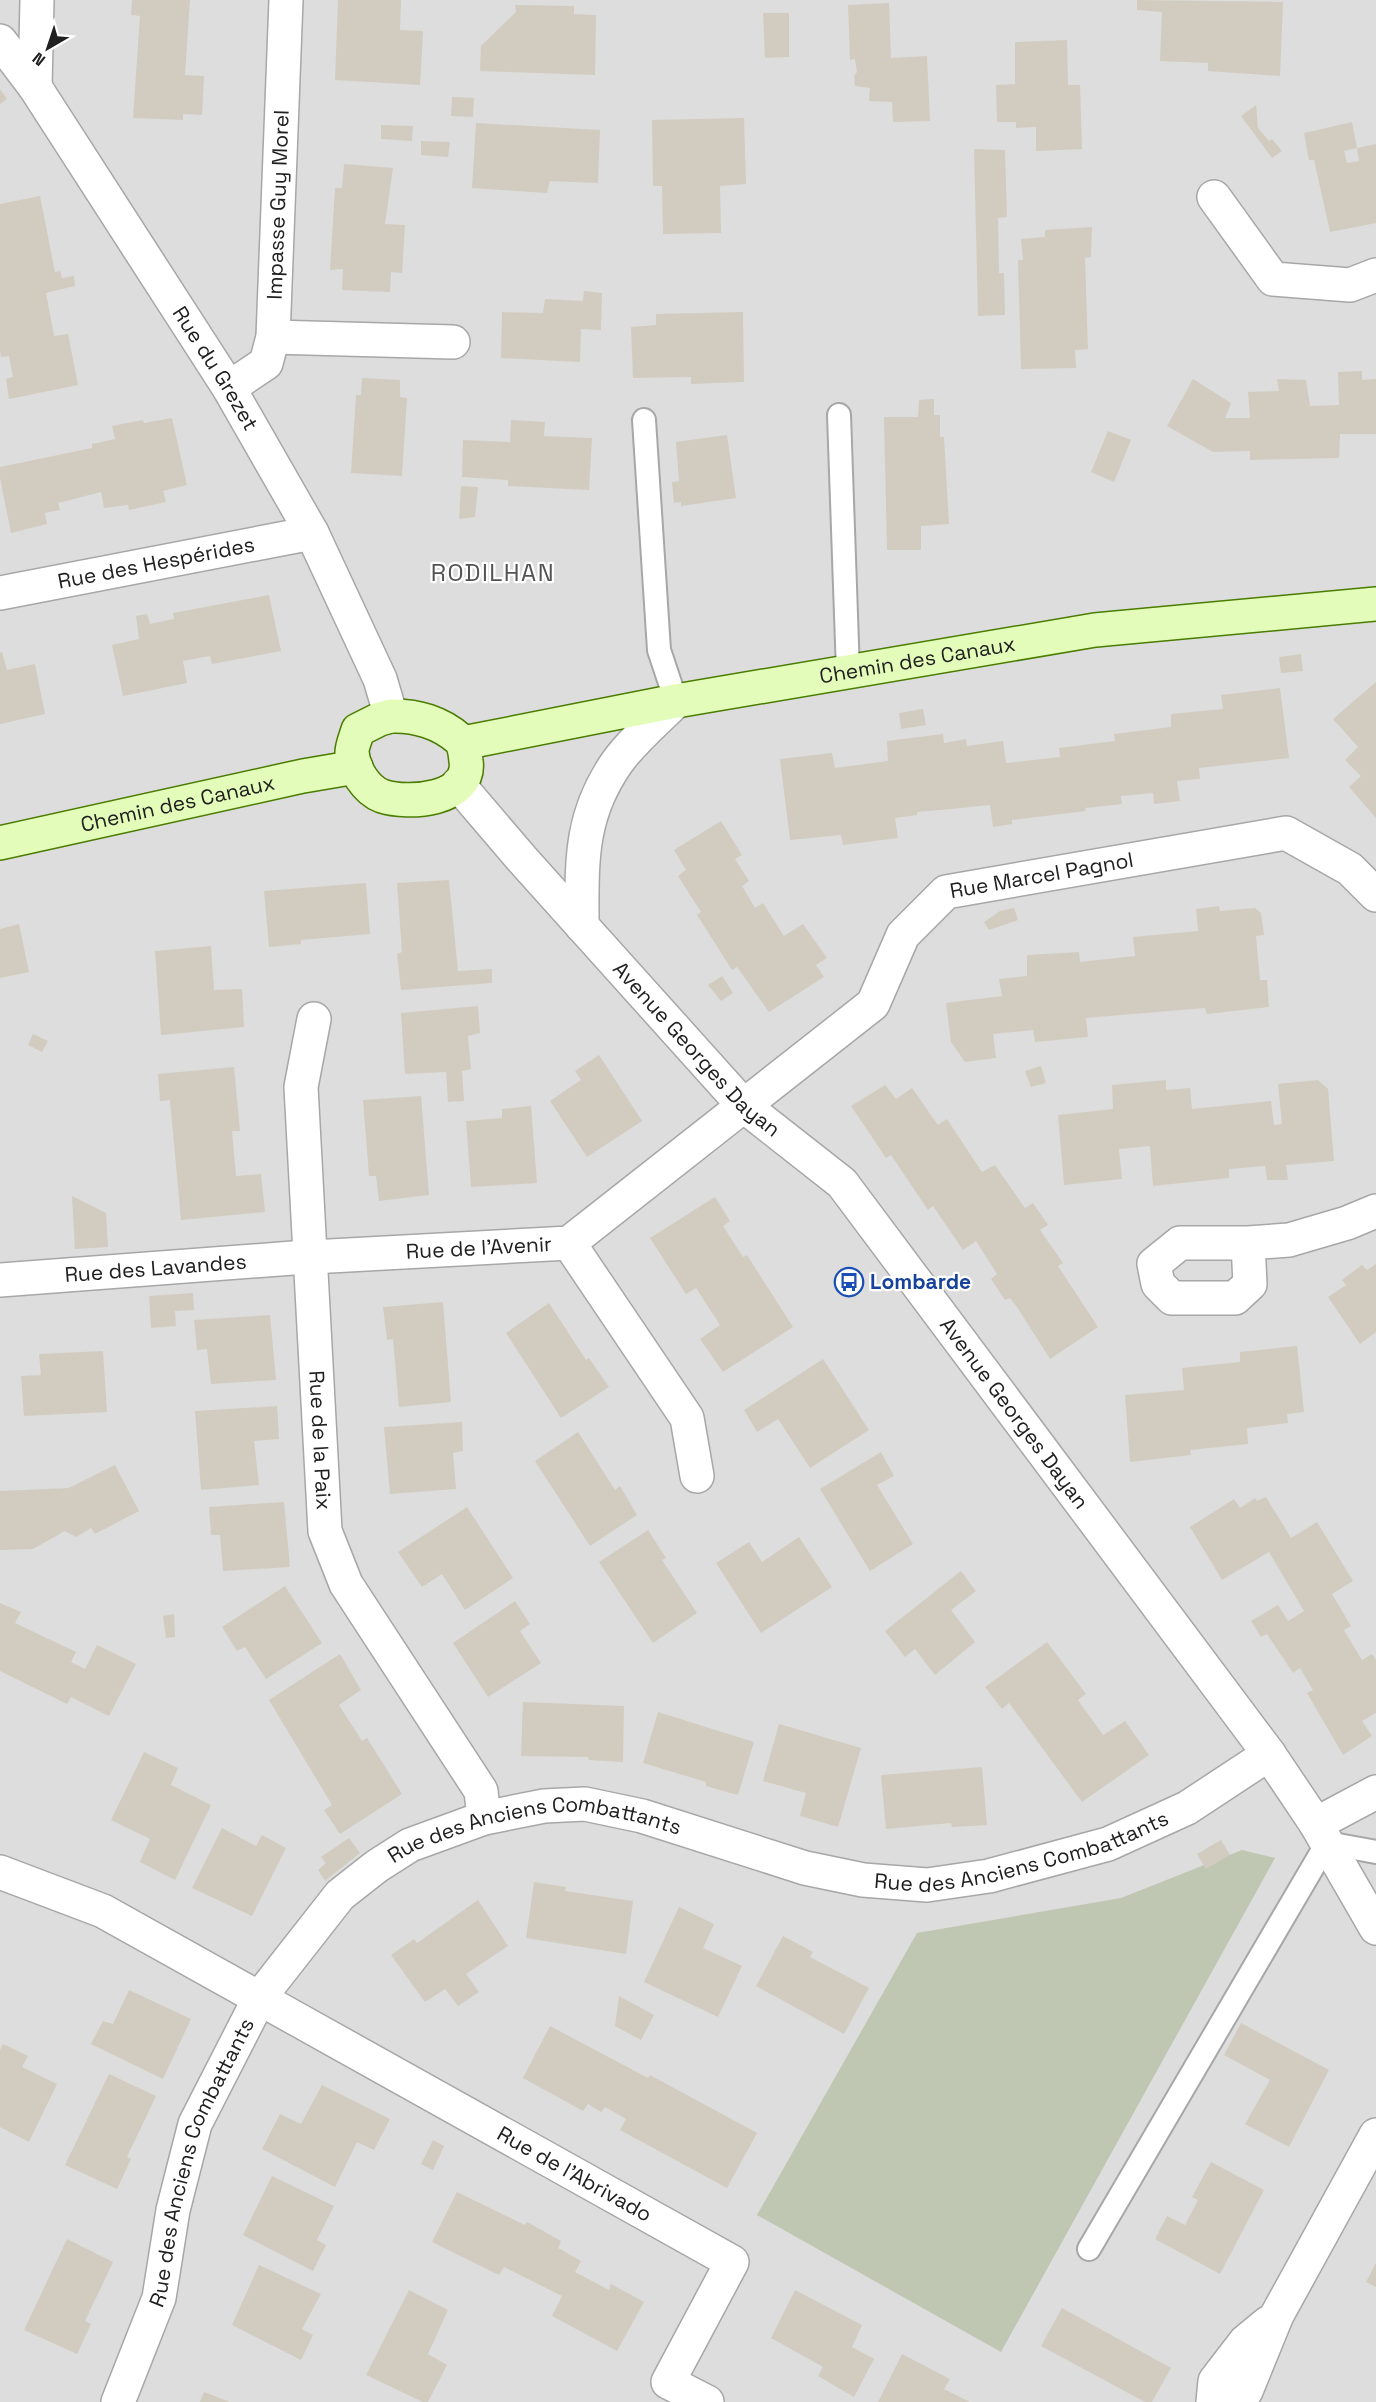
<svg xmlns="http://www.w3.org/2000/svg" width="1376" height="2402" font-family="'Space Grotesk',sans-serif">
  <rect width="100%" height="100%" fill="#f1f0e6"/>
  <!-- residential -->
  <rect fill="#dedddd" x="0" y="0" width="1376" height="2402"/>
  <!-- construction -->
  <polygon fill="#bfc6b1" points="1242,1850 1275,1858 1001,2352 757,2215 917,1933 1121,1898"/>
  <!-- building -->
  <g fill="#d1ccbf" fill-rule="evenodd">
    <polygon points="132,0 190,0 185,75 204,76 202,115 183,114 183,120 133,118 140,16 131,15"/>
    <polygon points="338,0 401,0 400,30 423,31 420,85 335,80"/>
    <polygon points="1137,0 1283,2 1280,76 1208,71 1208,63 1160,61 1162,12 1137,10"/>
    <polygon points="889,3 891,58 927,56 930,121 893,122 892,102 869,101 870,88 855,86 854,76 857,72 855,59 850,60 848,5"/>
    <polygon points="515,5 574,6 574,14 596,15 595,75 480,71 481,46 516,12"/>
    <polygon points="763,13 789,13 789,57 765,58"/>
    <polygon points="1067,40 1068,85 1080,85 1082,149 1036,151 1036,127 1016,128 1016,122 997,122 996,85 1015,84 1015,42"/>
    <polygon points="0,89 7,99 0,104"/>
    <polygon points="452,97 474,98 473,117 451,116"/>
    <polygon points="1256,105 1258,128 1269,141 1272,139 1282,151 1272,158 1241,116"/>
    <polygon points="744,118 746,184 720,186 721,233 663,234 662,186 653,186 652,120"/>
    <path d="M1352,122L1357,148L1376,144V223L1330,232L1314,160H1309L1304,133ZM1357,148L1359,161L1347,163L1344,151Z"/>
    <polygon points="476,123 600,130 598,183 550,181 547,193 472,188"/>
    <polygon points="381,125 413,126 412,141 381,139"/>
    <polygon points="421,141 450,142 448,157 421,155"/>
    <polygon points="974,149 1005,150 1007,217 998,218 999,273 1004,273 1005,315 978,316"/>
    <polygon points="344,164 393,168 385,224 405,225 402,273 391,272 390,292 342,290 343,269 330,270 335,188 342,188"/>
    <polygon points="40,196 55,272 60,271 62,278 74,276 75,286 46,293 54,336 68,334 78,385 9,399 6,379 13,377 9,356 1,357 0,350 0,204"/>
    <polygon points="1092,227 1091,257 1085,258 1088,349 1075,350 1076,368 1021,369 1018,260 1023,260 1021,239 1045,237 1045,230"/>
    <polygon points="584,291 602,293 601,330 581,329 580,362 501,358 502,312 543,313 545,299 583,301"/>
    <polygon points="743,312 744,382 691,384 691,377 633,378 631,327 656,325 656,314"/>
    <polygon points="1362,371 1362,380 1376,379 1376,434 1340,434 1339,458 1250,460 1250,451 1213,452 1167,426 1193,379 1231,403 1225,418 1250,418 1248,392 1279,391 1277,379 1306,380 1310,406 1339,405 1338,372"/>
    <polygon points="362,378 400,380 400,397 407,398 402,476 351,473 356,395 361,395"/>
    <polygon points="934,399 934,415 940,415 940,437 944,437 949,524 921,526 921,550 887,550 884,417 918,417 919,400"/>
    <polygon points="172,418 187,485 163,491 166,502 129,510 128,505 104,508 101,492 58,503 60,510 45,513 47,524 11,533 0,478 0,467 92,448 92,444 115,439 112,426 143,420 144,423"/>
    <polygon points="511,420 545,422 544,436 592,438 589,490 508,486 508,480 462,477 463,440 510,442"/>
    <polygon points="1108,431 1131,440 1114,482 1091,472"/>
    <polygon points="727,435 736,498 681,506 681,502 674,503 672,482 679,481 676,442"/>
    <polygon points="461,486 478,487 475,517 459,519"/>
    <polygon points="269,595 281,651 212,664 210,656 183,661 187,683 123,696 112,645 139,639 136,616 147,614 150,624 174,619 173,613"/>
    <polygon points="2,652 7,670 35,664 45,714 0,724 0,653"/>
    <polygon points="1301,654 1303,671 1281,673 1279,657"/>
    <polygon points="1376,682 1376,818 1349,787 1361,776 1345,760 1358,747 1333,719"/>
    <polygon points="1280,688 1289,758 1199,768 1200,779 1177,781 1180,801 1154,804 1153,793 1121,796 1122,804 1085,808 1086,811 1012,820 1012,824 993,827 990,805 951,809 917,812 917,815 895,818 898,838 843,845 841,835 790,840 780,759 832,753 835,768 888,761 887,741 943,734 944,743 966,739 967,746 1003,741 1006,763 1060,757 1059,748 1115,741 1114,734 1171,727 1171,714 1223,709 1221,695"/>
    <polygon points="923,709 926,725 901,729 899,713"/>
    <polygon points="721,821 742,855 735,859 749,881 742,886 755,908 763,903 784,936 803,924 827,958 816,965 824,977 769,1012 737,967 732,970 697,915 701,912 678,876 686,870 674,850"/>
    <polygon points="449,880 458,971 492,969 492,983 401,990 397,954 402,952 397,883"/>
    <polygon points="366,883 370,934 301,940 301,944 269,947 264,891"/>
    <polygon points="1219,906 1220,911 1255,908 1261,913 1264,935 1256,936 1260,980 1267,980 1269,1007 1207,1014 1205,1008 1086,1018 1088,1037 1035,1042 1033,1030 993,1034 996,1058 965,1062 951,1042 946,1003 1002,996 999,979 1027,976 1027,955 1079,952 1080,962 1135,956 1133,937 1198,931 1196,909"/>
    <polygon points="1014,908 1018,920 989,930 984,922 1000,911"/>
    <polygon points="19,924 29,972 0,978 0,929"/>
    <polygon points="211,946 214,990 242,989 244,1027 161,1035 155,951"/>
    <polygon points="722,976 733,993 721,1001 708,985"/>
    <polygon points="478,1006 480,1033 468,1036 471,1069 462,1071 464,1101 448,1102 446,1072 405,1074 401,1013"/>
    <polygon points="33,1034 48,1041 42,1052 28,1045"/>
    <polygon points="599,1055 642,1121 587,1157 550,1101 581,1080 575,1071"/>
    <polygon points="1041,1066 1046,1083 1031,1087 1025,1071"/>
    <polygon points="234,1067 240,1131 232,1131 236,1176 261,1174 265,1212 181,1220 170,1100 160,1101 158,1074"/>
    <polygon points="1166,1080 1166,1090 1190,1088 1192,1109 1271,1101 1274,1125 1282,1124 1278,1084 1318,1080 1328,1089 1334,1161 1286,1165 1288,1180 1267,1180 1265,1166 1229,1169 1229,1178 1153,1186 1150,1146 1119,1149 1122,1179 1064,1185 1058,1115 1113,1109 1112,1085"/>
    <polygon points="885,1085 896,1099 912,1088 938,1125 947,1119 982,1172 995,1165 1025,1208 1033,1203 1048,1225 1040,1230 1063,1263 1058,1266 1098,1327 1050,1359 1017,1307 1010,1298 1005,1300 991,1279 997,1274 976,1241 963,1250 933,1206 928,1210 891,1155 886,1158 851,1106"/>
    <polygon points="421,1096 429,1195 379,1201 376,1176 369,1176 363,1100"/>
    <polygon points="531,1106 537,1183 471,1187 466,1121 502,1118 502,1109"/>
    <polygon points="72,1196 106,1213 108,1247 75,1249"/>
    <polygon points="715,1197 730,1221 723,1226 743,1257 747,1255 793,1327 723,1372 700,1339 720,1325 696,1288 686,1294 650,1238"/>
    <polygon points="1376,1264 1376,1332 1360,1344 1328,1297 1346,1285 1342,1280 1362,1265 1367,1270"/>
    <polygon points="193,1293 194,1310 175,1311 176,1326 151,1328 149,1296"/>
    <polygon points="443,1302 451,1402 399,1407 393,1339 387,1340 383,1307"/>
    <polygon points="549,1303 586,1360 589,1358 609,1387 561,1418 506,1333"/>
    <polygon points="270,1315 276,1380 211,1384 207,1349 197,1350 194,1320"/>
    <polygon points="1297,1346 1304,1412 1287,1414 1288,1423 1247,1428 1248,1444 1190,1450 1191,1455 1130,1462 1125,1395 1184,1390 1182,1368 1240,1362 1240,1352"/>
    <polygon points="103,1351 107,1412 24,1416 21,1376 41,1375 39,1354"/>
    <polygon points="823,1359 869,1430 810,1468 778,1419 757,1432 744,1410"/>
    <polygon points="277,1406 279,1439 254,1441 259,1485 201,1490 195,1411"/>
    <polygon points="462,1422 463,1451 453,1453 456,1489 390,1494 384,1427"/>
    <polygon points="578,1432 615,1490 620,1486 637,1515 590,1546 535,1461"/>
    <polygon points="881,1452 894,1476 877,1485 913,1544 870,1571 820,1489"/>
    <polygon points="115,1465 139,1511 95,1534 91,1528 76,1537 65,1531 33,1549 0,1550 0,1491 69,1488"/>
    <polygon points="1266,1497 1291,1538 1317,1522 1353,1581 1332,1594 1351,1626 1344,1630 1362,1660 1372,1654 1376,1660 1376,1713 1362,1721 1372,1736 1343,1755 1307,1693 1313,1690 1300,1668 1293,1673 1267,1634 1261,1637 1251,1621 1278,1605 1288,1621 1304,1611 1269,1552 1222,1580 1190,1527 1234,1499 1240,1508 1255,1498 1257,1501"/>
    <polygon points="284,1502 290,1567 223,1571 220,1535 211,1535 209,1507"/>
    <polygon points="467,1507 513,1578 465,1610 442,1574 422,1587 398,1552"/>
    <polygon points="648,1530 666,1558 662,1560 697,1613 653,1643 599,1562"/>
    <polygon points="799,1537 832,1587 761,1633 716,1563 749,1542 762,1562"/>
    <polygon points="961,1571 976,1591 951,1610 975,1642 935,1675 915,1649 905,1657 885,1631"/>
    <polygon points="285,1586 322,1643 266,1679 245,1647 237,1651 222,1627"/>
    <polygon points="515,1601 530,1624 520,1631 541,1663 488,1697 453,1643"/>
    <polygon points="0,1603 21,1612 15,1623 76,1652 71,1662 85,1669 97,1645 136,1664 109,1716 71,1697 67,1704 0,1671"/>
    <polygon points="174,1614 175,1637 166,1638 163,1616"/>
    <polygon points="1047,1642 1086,1694 1078,1700 1103,1735 1125,1721 1149,1755 1082,1802 1009,1703 1002,1709 985,1687"/>
    <polygon points="340,1654 361,1690 339,1705 362,1741 367,1738 402,1794 340,1834 324,1810 332,1805 269,1700"/>
    <polygon points="523,1702 624,1706 623,1762 589,1760 588,1757 521,1756"/>
    <polygon points="658,1712 754,1742 738,1795 706,1786 706,1782 643,1763"/>
    <polygon points="779,1724 861,1748 838,1827 800,1816 806,1793 763,1781"/>
    <polygon points="144,1752 178,1768 171,1785 211,1805 175,1880 140,1862 150,1839 111,1820"/>
    <polygon points="982,1767 987,1825 952,1827 951,1823 886,1829 881,1775"/>
    <polygon points="222,1828 256,1846 262,1835 286,1848 252,1916 192,1888"/>
    <polygon points="349,1838 360,1853 325,1881 318,1870 326,1863 321,1857"/>
    <polygon points="1221,1840 1230,1855 1206,1869 1197,1854"/>
    <polygon points="534,1882 566,1887 565,1891 633,1901 626,1954 526,1938"/>
    <polygon points="478,1900 508,1946 466,1974 479,1992 458,2006 445,1989 425,2002 391,1955 414,1939 417,1943"/>
    <polygon points="679,1907 714,1924 703,1948 742,1966 718,2017 644,1982"/>
    <polygon points="783,1936 813,1952 810,1957 869,1988 844,2034 756,1986"/>
    <polygon points="129,1990 191,2019 163,2079 91,2044 103,2021 113,2024"/>
    <polygon points="619,1996 654,2015 641,2040 615,2026"/>
    <polygon points="1241,2023 1329,2070 1289,2147 1245,2124 1270,2080 1224,2055"/>
    <polygon points="550,2026 648,2078 650,2075 757,2133 727,2188 620,2130 626,2119 605,2107 601,2112 588,2104 583,2111 523,2078"/>
    <polygon points="3,2044 28,2056 22,2067 57,2084 29,2142 0,2127 0,2050"/>
    <polygon points="109,2074 156,2096 127,2157 131,2159 117,2189 65,2165"/>
    <polygon points="322,2085 390,2119 374,2150 357,2142 335,2187 262,2149 280,2114 301,2124"/>
    <polygon points="433,2140 444,2146 433,2170 421,2164"/>
    <polygon points="1211,2162 1264,2190 1220,2274 1155,2239 1167,2216 1185,2225 1198,2200 1192,2197"/>
    <polygon points="272,2176 334,2206 317,2240 326,2245 313,2271 243,2235"/>
    <polygon points="457,2192 525,2225 527,2222 561,2241 558,2248 581,2261 575,2272 609,2290 611,2284 644,2302 617,2351 552,2316 562,2296 504,2267 499,2275 432,2242"/>
    <polygon points="67,2239 113,2262 85,2321 91,2324 77,2354 24,2330"/>
    <polygon points="1376,2263 1376,2287 1366,2282"/>
    <polygon points="259,2265 321,2294 302,2329 313,2335 301,2360 232,2325"/>
    <polygon points="409,2290 448,2310 428,2354 447,2365 428,2402 423,2402 366,2375"/>
    <polygon points="795,2290 862,2325 852,2347 874,2359 854,2397 818,2376 823,2367 771,2338"/>
    <polygon points="1062,2308 1171,2368 1152,2402 1145,2402 1041,2346"/>
    <polygon points="902,2354 950,2379 944,2389 970,2402 878,2402"/>
    <polygon points="204,2392 230,2402 200,2402"/>
  </g>
  <g fill="none" stroke-linecap="round" stroke-linejoin="round">
    <!-- lane casing -->
    <g stroke="#a7a7a7" stroke-width="26">
      <g id="lane">
        <polyline points="839,415 848,672"/>
        <polyline points="644,420 659,650 676,701"/>
        <polyline points="1089,2249 1327,1843 1376,1852"/>
      </g>
    </g>
    <!-- street casing -->
    <g stroke="#a7a7a7" stroke-width="36">
      <g id="street">
        <path id="s1" d="M0,41L35,87L229,388L312,533L380,679L391,716"/>
        <polyline points="35,87 37,0"/>
        <polyline points="1214,197 1273,279 1350,285 1376,275"/>
        <polyline points="273,337 453,342"/>
        <path id="s2" d="M229,388L266,363L273,337L286,0"/>
        <path id="s3" d="M0,593L312,533"/>
        <path id="s4" d="M458,784L522,859L744,1106L842,1183L1269,1754L1316,1824L1376,1928"/>
        <path d="M582,926C582,863 579,816 618,761C634,739 657,720 676,701"/>
        <path id="s5" d="M314,1019L301,1087L325,1531L346,1584L481,1791L484,1818"/>
        <polyline points="569,1243 687,1418 697,1476"/>
        <polyline points="1248,1243 1250,1284 1235,1298 1172,1298 1158,1284 1154,1264 1180,1243 1248,1243 1289,1240 1347,1223 1376,1211"/>
        <path id="s6" d="M0,1280L293,1258L569,1243L873,1004L903,935L946,892L1286,833L1350,869L1376,895"/>
        <polyline points="1316,1824 1376,1792"/>
        <path id="s7" d="M0,1872L103,1911L732,2262L668,2382L707,2402"/>
        <path id="s8" d="M118,2402L159,2298L173,2210L195,2124L260,1997L340,1895L377,1866L410,1845L484,1818L544,1806L585,1804L642,1816L805,1868L863,1880L927,1885L989,1876L1108,1844L1187,1808L1269,1754"/>
        <polyline points="1213,2402 1215,2381 1245,2342 1268,2323"/>
        <polyline points="1236,2402 1246,2391 1277,2315 1376,2135"/>
      </g>
    </g>
    <!-- secondary casing -->
    <g stroke="#4a7c01" stroke-width="36">
      <g id="secondary">
        <path d="M391,716C416,715 441,723 459,739C465,745 465,753 466,761C472,800 408,805 382,796C366,790 353,769 352,752C352,746 356,737 358,730L380,719Z"/>
        <path id="s9" d="M463,743L676,701L1095,630L1376,604"/>
        <path id="s10" d="M0,843L303,776L356,767"/>
      </g>
    </g>
    <!-- lane -->
    <use href="#lane" stroke="#fff" stroke-width="22"/>
    <!-- street -->
    <use href="#street" stroke="#fff" stroke-width="33"/>
    <!-- secondary -->
    <use href="#secondary" stroke="#e4fcb9" stroke-width="33"/>
  </g>
  <!-- icons -->
  <defs>
    <g id="bus-ring" transform="scale(1.5)"><circle r="9.5" fill="#fff" stroke="#1a4fb4" stroke-width="1.5"/><path d="M-5-6H5V4H4V6H2V4H-2V6H-4V4H-5ZM-3.5-4V0h7V-4ZM-3.5 1.2v1.5H-2V1.2ZM2 1.2v1.5H3.5V1.2Z" fill="#1a4fb4"/></g>
  </defs>
  <g fill-rule="evenodd">
    <use href="#bus-ring" x="849" y="1282"/>
  </g>
  <g text-anchor="middle" stroke-width="4.5" stroke-linejoin="round" paint-order="stroke">
    <!-- street labels -->
    <g font-size="21" fill="#202020" stroke="#fff">
      <text dy="7" stroke="none"><textPath href="#s2" startOffset="204">Impasse Guy Morel</textPath></text>
      <text dy="7" stroke="none"><textPath href="#s1" startOffset="392">Rue du Grezet</textPath></text>
      <text dy="7" stroke="none"><textPath href="#s3" startOffset="159">Rue des Hespérides</textPath></text>
      <text dy="7" stroke="none"><textPath href="#s9" startOffset="462">Chemin des Canaux</textPath></text>
      <text dy="7" stroke="none"><textPath href="#s10" startOffset="182">Chemin des Canaux</textPath></text>
      <text dy="7" stroke="none"><textPath href="#s6" startOffset="1190">Rue Marcel Pagnol</textPath></text>
      <text dy="7" stroke="none"><textPath href="#s4" startOffset="357">Avenue Georges Dayan</textPath></text>
      <text dy="7" stroke="none"><textPath href="#s6" startOffset="480">Rue de l'Avenir</textPath></text>
      <text dy="7" stroke="none"><textPath href="#s6" startOffset="156">Rue des Lavandes</textPath></text>
      <text dy="7" stroke="none"><textPath href="#s4" startOffset="843">Avenue Georges Dayan</textPath></text>
      <text dy="7" stroke="none"><textPath href="#s5" startOffset="423">Rue de la Paix</textPath></text>
      <text dy="7" stroke="none"><textPath href="#s8" startOffset="1281">Rue des Anciens Combattants</textPath></text>
      <text dy="7" stroke="none"><textPath href="#s8" startOffset="776">Rue des Anciens Combattants</textPath></text>
      <text dy="7" stroke="none"><textPath href="#s8" startOffset="255">Rue des Anciens Combattants</textPath></text>
      <text dy="7" stroke="none"><textPath href="#s7" startOffset="650">Rue de l'Abrivado</textPath></text>
    </g>
    <!-- transit labels -->
    <g font-size="21" font-weight="bold" fill="#164399" stroke="#fff" text-anchor="start">
      <text x="870" y="1289">Lombarde</text>
    </g>
    <!-- quarter labels -->
    <g font-size="24" letter-spacing="1.5" fill="#535353" stroke="#fff">
      <text x="493" y="581">RODILHAN</text>
    </g>
  </g>
  <!-- north arrow -->
  <g transform="translate(48 48) rotate(219)" stroke="#ffffff" stroke-width="4.5" paint-order="stroke">
  <path d="M0-4.5L10 22L0 15L-10 22Z" fill="#202020"/>
  <text y="-9" font-size="16" font-weight="bold" text-anchor="middle" fill="#202020">N</text>
  </g>
</svg>
